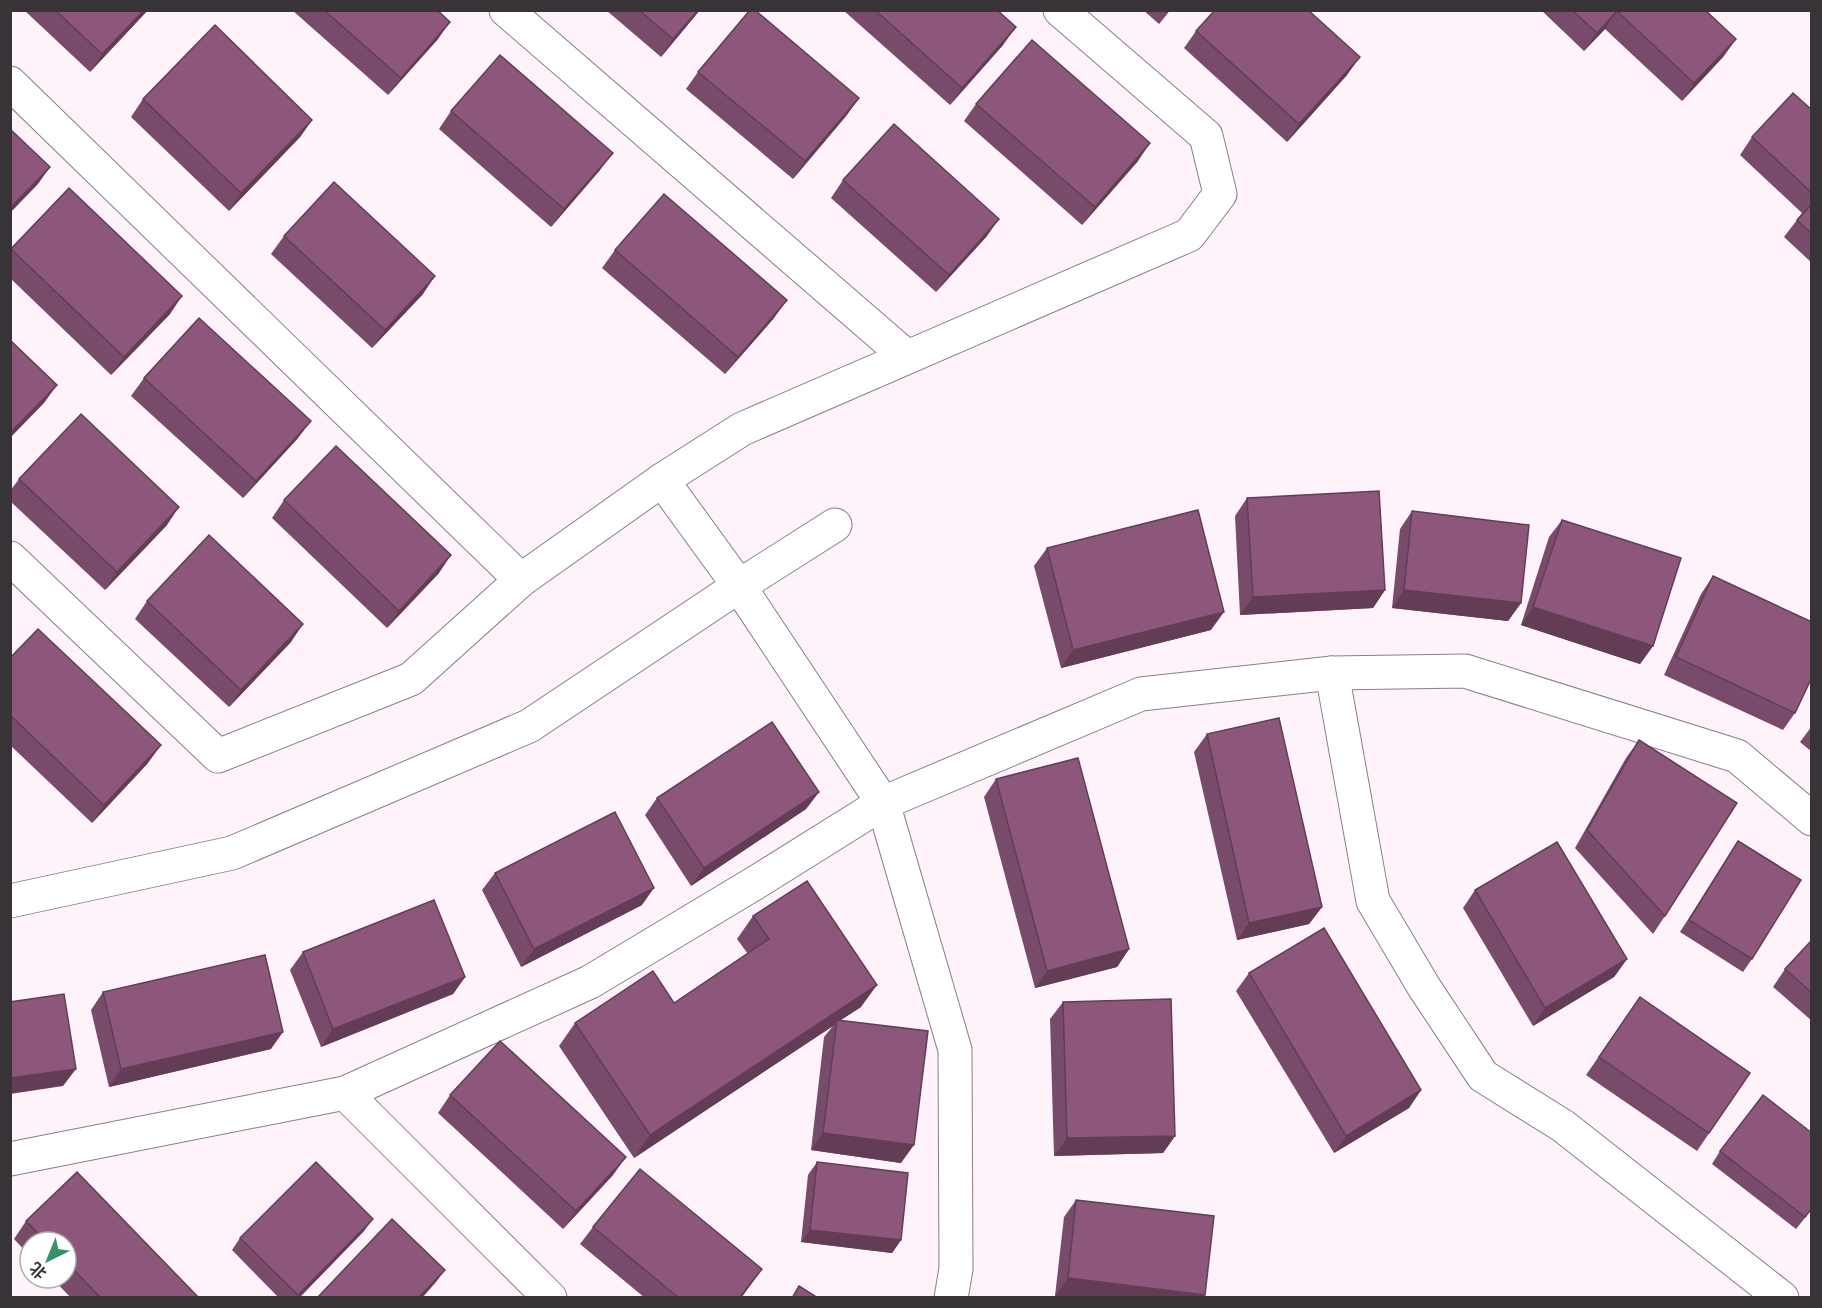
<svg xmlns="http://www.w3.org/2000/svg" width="1822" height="1308" font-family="'Open Sans','Noto Sans SC',sans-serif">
  <rect width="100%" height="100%" fill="#fef3fa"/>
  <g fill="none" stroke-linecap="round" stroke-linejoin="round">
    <!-- minor casing -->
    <g stroke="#897f85" stroke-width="35">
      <g id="minor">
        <polyline points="506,10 907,357"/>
        <polyline points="10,83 521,580"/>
        <polyline points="662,480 742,429 1189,235 1220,194 1206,136 1060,10"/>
        <polyline points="10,558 218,756 411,679 521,580 662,480 739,586 883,803 955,1050 956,1269 951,1298"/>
        <polyline points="1332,673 1373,901 1424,987 1483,1076 1563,1126 1782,1298"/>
        <polyline points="10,901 232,853 529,726 739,586 835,525"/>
        <polyline points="345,1093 550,1298"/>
        <polyline points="10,1159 345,1093 590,982 755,883 883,803 1141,694 1332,673 1465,671 1737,756 1812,819"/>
      </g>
    </g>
    <!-- minor -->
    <use href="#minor" stroke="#fff" stroke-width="33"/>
  </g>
  <!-- wall -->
  <g fill="#794b6a">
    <polygon points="24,10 148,10 90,72"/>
    <polygon points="292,10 437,10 438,39 388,95"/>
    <polygon points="606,10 700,10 661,57"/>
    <polygon points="843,10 997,10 1003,45 950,105"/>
    <polygon points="1143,10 1170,10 1159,24"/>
    <polygon points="1541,10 1705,10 1736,39 1723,57 1682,101 1605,29 1584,51"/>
    <polygon points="1196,31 1347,75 1287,142 1184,48"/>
    <polygon points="698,72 859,98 846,116 793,179 686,89"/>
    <polygon points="143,99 312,120 300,137 229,211 131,117"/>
    <polygon points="976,104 1138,161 1082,225 964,121"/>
    <polygon points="1812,110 1812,263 1784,237 1797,220 1802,213 1740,155 1752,137"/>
    <polygon points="451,111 600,170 551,227 439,129"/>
    <polygon points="843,180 987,236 936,292 831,198"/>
    <polygon points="69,188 170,314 111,375 10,278 10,249"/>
    <polygon points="284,236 423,294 372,348 271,254"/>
    <polygon points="615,250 774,318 725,374 602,268"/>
    <polygon points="144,378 298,438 243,498 131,396"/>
    <polygon points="19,479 167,525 105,590 10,501 10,491"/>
    <polygon points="1247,498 1385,590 1373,608 1240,615 1235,516"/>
    <polygon points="284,500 439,573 387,628 272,518"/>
    <polygon points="1412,511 1521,603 1508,621 1392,608 1400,529"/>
    <polygon points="1562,520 1653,646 1640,664 1521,625 1549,537"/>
    <polygon points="1047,548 1211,630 1061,668 1034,566"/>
    <polygon points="1713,576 1795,713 1783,730 1664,675 1701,594"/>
    <polygon points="147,601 291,642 229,707 135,619"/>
    <polygon points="10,658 148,763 92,823 10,745"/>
    <polygon points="1812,726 1812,752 1800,742"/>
    <polygon points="1207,734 1322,907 1309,924 1237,940 1194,752"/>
    <polygon points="1639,740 1665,916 1653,934 1575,848 1626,758"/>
    <polygon points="996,779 1129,949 1117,967 1035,988 984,797"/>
    <polygon points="819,792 806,809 691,886 645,815 657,798"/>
    <polygon points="1738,841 1752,959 1743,972 1680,932"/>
    <polygon points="495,873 642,905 521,967 482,890"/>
    <polygon points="1475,890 1627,959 1614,977 1533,1026 1463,908"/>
    <polygon points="753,916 861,1007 841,1020 901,1163 811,1150 824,1037 833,1026 634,1158 559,1046 575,1023 674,1003 748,954 737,939"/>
    <polygon points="1812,940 1812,1021 1773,987 1785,969"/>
    <polygon points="303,952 465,977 453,994 321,1047 290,970"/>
    <polygon points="1249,973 1421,1090 1409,1108 1334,1153 1236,991"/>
    <polygon points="103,992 271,1049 109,1087 91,1010"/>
    <polygon points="1640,997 1750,1073 1697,1151 1586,1075"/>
    <polygon points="1063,1002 1175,1136 1163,1153 1054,1156 1050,1019"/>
    <polygon points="450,1095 613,1175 563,1229 438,1113"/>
    <polygon points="1812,1133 1812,1209 1796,1229 1712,1164 1720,1151"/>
    <polygon points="817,1162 901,1240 892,1253 801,1242 808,1175"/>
    <polygon points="1076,1200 1203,1298 1055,1296 1064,1217"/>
    <polygon points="26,1221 199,1298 71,1298 52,1278 66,1278 66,1242 30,1242 30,1256 14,1239"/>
    <polygon points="593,1227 762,1269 741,1298 645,1298 580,1244"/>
    <polygon points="364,1231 299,1298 279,1298 232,1250 240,1238"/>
  </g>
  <!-- shaded-wall -->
  <g fill="#633d56">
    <polygon points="144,10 148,10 90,72 102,54"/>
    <polygon points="698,10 700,10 661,57 673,39"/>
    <polygon points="1168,10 1170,10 1159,24"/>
    <polygon points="1617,11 1605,29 1584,51 1597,33"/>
    <polygon points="450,22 438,39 388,95 401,78"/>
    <polygon points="1016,27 1003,45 950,105 962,88"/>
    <polygon points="1736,39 1723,57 1682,101 1694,83"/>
    <polygon points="1360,57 1347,75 1287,142 1299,124"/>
    <polygon points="859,98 846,116 793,179 805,161"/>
    <polygon points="312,120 300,137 229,211 241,193"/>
    <polygon points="1150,143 1138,161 1082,225 1095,207"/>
    <polygon points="613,153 600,170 551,227 564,209"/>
    <polygon points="50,167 38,184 10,213 10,208"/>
    <polygon points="999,219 987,236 936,292 949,275"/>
    <polygon points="435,276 423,294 372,348 385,330"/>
    <polygon points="182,296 170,314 111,375 124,357"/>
    <polygon points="787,300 774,318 725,374 738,357"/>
    <polygon points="57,385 44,403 10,438 10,433"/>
    <polygon points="311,421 298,438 243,498 256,481"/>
    <polygon points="179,507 167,525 105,590 117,572"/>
    <polygon points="451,555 439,573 387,628 399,611"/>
    <polygon points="1385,590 1373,608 1240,615 1253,597"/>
    <polygon points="1404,590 1521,603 1508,621 1392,608"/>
    <polygon points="1533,607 1653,646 1640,664 1521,625"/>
    <polygon points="1224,612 1211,630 1061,668 1073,650"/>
    <polygon points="303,624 291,642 229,707 241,690"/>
    <polygon points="161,745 148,763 92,823 104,805"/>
    <polygon points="819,792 806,809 691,886 704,868"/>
    <polygon points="654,888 642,905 521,967 534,949"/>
    <polygon points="1322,907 1309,924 1237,940 1249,923"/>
    <polygon points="1129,949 1117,967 1035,988 1047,971"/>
    <polygon points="1627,959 1614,977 1533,1026 1545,1008"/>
    <polygon points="465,977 453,994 321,1047 333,1029"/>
    <polygon points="877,985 861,1007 836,1023 837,1020 833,1026 634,1158 650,1135"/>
    <polygon points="283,1032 271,1049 109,1087 121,1069"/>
    <polygon points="76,1069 63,1086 10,1094 10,1078"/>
    <polygon points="1421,1090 1409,1108 1334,1153 1346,1136"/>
    <polygon points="823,1133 914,1145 901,1163 811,1150"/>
    <polygon points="1175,1136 1163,1153 1054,1156 1067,1138"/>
    <polygon points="626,1157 613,1175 563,1229 576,1211"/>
    <polygon points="373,1219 364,1231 299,1298 296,1298"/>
    <polygon points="810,1230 901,1240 892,1253 801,1242"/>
    <polygon points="762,1269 741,1298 739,1298"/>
    <polygon points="445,1270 436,1282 422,1298 418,1298"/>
    <polygon points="1068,1278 1205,1295 1203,1298 1068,1298 1055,1296"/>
  </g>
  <!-- building -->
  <g fill="#8d577b" stroke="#633d56" stroke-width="1.5">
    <polygon points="55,10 144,10 102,54"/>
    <polygon points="324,10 437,10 450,22 401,78"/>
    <polygon points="639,10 698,10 673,39"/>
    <polygon points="750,10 755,10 859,98 805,161 698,72"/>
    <polygon points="875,10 997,10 1016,27 962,88"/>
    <polygon points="1215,10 1308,10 1360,57 1299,124 1196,31"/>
    <polygon points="1572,10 1705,10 1736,39 1694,83 1617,11 1597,33"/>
    <polygon points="215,25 312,120 241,193 143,99"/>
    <polygon points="1032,40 1150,143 1095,207 976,104"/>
    <polygon points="500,55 613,153 564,209 451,111"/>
    <polygon points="1793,93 1812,110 1812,193 1752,137"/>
    <polygon points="894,124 999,219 949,275 843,180"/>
    <polygon points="10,129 50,167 10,208"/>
    <polygon points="334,182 435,276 385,330 284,236"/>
    <polygon points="69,188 182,296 124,357 11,249"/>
    <polygon points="664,194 787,300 738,357 615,250"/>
    <polygon points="1812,204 1812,234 1797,220"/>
    <polygon points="199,318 311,421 256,481 144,378"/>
    <polygon points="10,340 57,385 10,433"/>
    <polygon points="81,414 179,507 117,572 19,479"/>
    <polygon points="336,446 451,555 399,611 284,500"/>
    <polygon points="1379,491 1385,590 1253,597 1247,498"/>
    <polygon points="1198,510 1224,612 1073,650 1047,548"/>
    <polygon points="1412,511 1529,525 1521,603 1404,590"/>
    <polygon points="1562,520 1681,558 1653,646 1533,607"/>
    <polygon points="209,535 303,624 241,690 147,601"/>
    <polygon points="1713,576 1812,622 1812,677 1795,713 1676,657"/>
    <polygon points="38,629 161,745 104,805 10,715 10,658"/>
    <polygon points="1279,718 1322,907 1249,923 1207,734"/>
    <polygon points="772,722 819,792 704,868 657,798"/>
    <polygon points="1639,740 1737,803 1665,916 1587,830"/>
    <polygon points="1078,758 1129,949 1047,971 996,779"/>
    <polygon points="615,812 654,888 534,949 495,873"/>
    <polygon points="1738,841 1801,880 1752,959 1689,920"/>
    <polygon points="1557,842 1627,959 1545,1008 1475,890"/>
    <polygon points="807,881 877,985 650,1135 575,1023 653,971 674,1003 769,939 753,916"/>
    <polygon points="434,900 465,977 333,1029 303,952"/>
    <polygon points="1324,928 1421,1090 1346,1136 1249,973"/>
    <polygon points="1812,940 1812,993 1785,969"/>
    <polygon points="265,955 283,1032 121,1069 103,992"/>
    <polygon points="64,994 76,1069 10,1078 10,1002"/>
    <polygon points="1640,997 1750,1073 1709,1133 1599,1057"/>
    <polygon points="1171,999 1175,1136 1067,1138 1063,1002"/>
    <polygon points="837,1020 928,1031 914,1145 823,1133"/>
    <polygon points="500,1041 626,1157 576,1211 450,1095"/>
    <polygon points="1763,1095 1812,1133 1812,1208 1805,1217 1720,1151"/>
    <polygon points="316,1162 373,1219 298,1295 240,1238"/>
    <polygon points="817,1162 908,1173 901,1240 810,1230"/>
    <polygon points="640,1169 762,1269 739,1298 679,1298 593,1227"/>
    <polygon points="77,1172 199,1298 101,1298 66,1262 66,1242 46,1242 26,1221"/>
    <polygon points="1076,1200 1214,1216 1205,1295 1068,1278"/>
    <polygon points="392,1219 445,1270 418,1298 319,1298 318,1297"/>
    <polygon points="799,1286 818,1298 792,1298"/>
  </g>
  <!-- border -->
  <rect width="1822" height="1308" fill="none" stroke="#373336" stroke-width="24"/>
  <!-- north arrow -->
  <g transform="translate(48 1260) rotate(223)"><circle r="28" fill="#ffffff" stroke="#afadaf" stroke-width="1.5"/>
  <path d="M0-4.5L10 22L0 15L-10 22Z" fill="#369167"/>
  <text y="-9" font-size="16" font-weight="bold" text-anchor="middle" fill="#373336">北</text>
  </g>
</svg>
